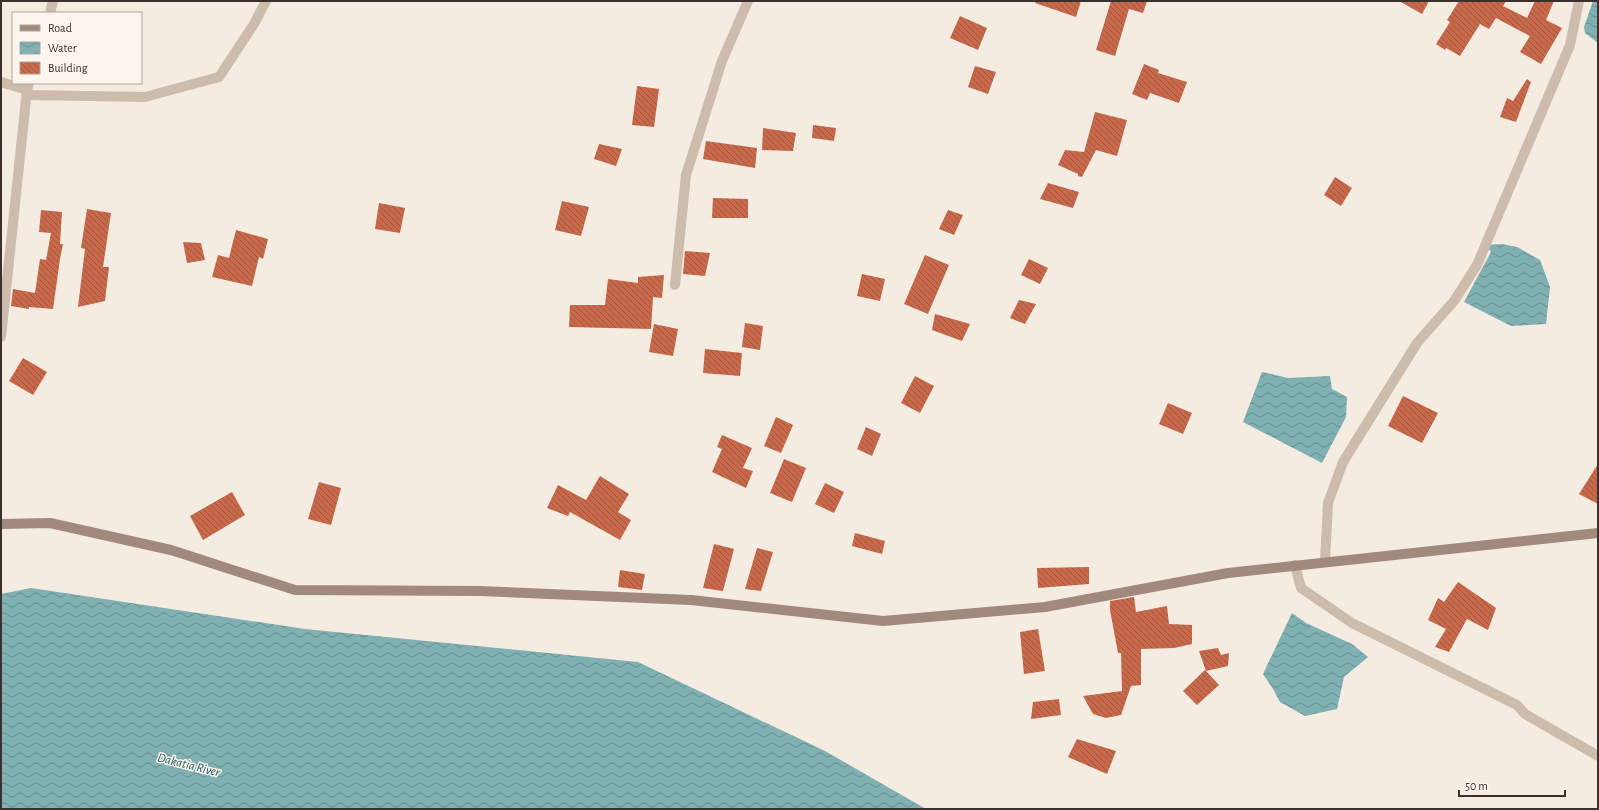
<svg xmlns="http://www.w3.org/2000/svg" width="1599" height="810" font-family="'Alegreya Sans',sans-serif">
  <defs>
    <pattern id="water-waves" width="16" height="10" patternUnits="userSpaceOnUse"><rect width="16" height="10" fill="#7fb0b2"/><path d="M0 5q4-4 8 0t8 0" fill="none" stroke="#699091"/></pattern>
    <pattern id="building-back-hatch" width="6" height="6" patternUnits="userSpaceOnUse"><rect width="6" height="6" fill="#c8694b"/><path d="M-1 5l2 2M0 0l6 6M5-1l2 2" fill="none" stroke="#a4573f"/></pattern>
  </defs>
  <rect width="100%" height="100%" fill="#f4ebe1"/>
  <!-- water -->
  <g fill="url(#water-waves)">
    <polygon points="1593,1 1598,1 1598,43 1585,33 1584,27"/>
    <polygon points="1502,244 1517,247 1540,260 1550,287 1546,324 1511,326 1464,302 1491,252 1486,245"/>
    <polygon points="1262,372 1288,378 1330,376 1332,389 1347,397 1346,417 1322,463 1243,422"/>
    <polygon points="31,588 305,629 638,662 825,751 926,809 1,809 1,594"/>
    <polygon points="1292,613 1306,623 1352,644 1368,657 1344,677 1337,709 1305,716 1280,702 1273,689 1263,674"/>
  </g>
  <!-- building -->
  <g fill="url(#building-back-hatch)">
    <polygon points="1036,1 1081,1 1076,17 1035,3"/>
    <polygon points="1111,1 1147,1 1143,13 1129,9 1115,56 1096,50"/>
    <polygon points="1399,1 1429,1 1422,14"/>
    <polygon points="1459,1 1506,1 1503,6 1527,18 1535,1 1554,1 1546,20 1562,28 1541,64 1520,52 1530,36 1496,18 1489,29 1480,24 1460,56 1446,48 1445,50 1436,44 1450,22 1447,20"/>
    <polygon points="960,16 987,28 978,50 950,38"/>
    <polygon points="1144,64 1159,70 1158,73 1187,82 1179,103 1150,93 1147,100 1132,94"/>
    <polygon points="975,66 996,72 988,94 968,87"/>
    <polygon points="1527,79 1531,82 1516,122 1500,117 1507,98 1513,101"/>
    <polygon points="637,86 659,89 654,127 632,125"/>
    <polygon points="1095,112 1127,120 1117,156 1096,150 1082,177 1078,176 1078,174 1058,165 1065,150 1084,152"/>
    <polygon points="813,125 836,128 834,141 812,138"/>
    <polygon points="763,128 796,133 793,151 762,150"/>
    <polygon points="706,141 757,148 755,168 703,159"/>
    <polygon points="599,144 622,149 616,166 594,159"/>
    <polygon points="1335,177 1352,188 1341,206 1324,195"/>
    <polygon points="1048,183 1079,192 1073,208 1040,199"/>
    <polygon points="713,198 748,199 748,218 712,218"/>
    <polygon points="562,201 589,207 581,236 555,230"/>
    <polygon points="379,203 405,208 400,233 375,229"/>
    <polygon points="87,209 111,213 103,267 109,267 105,301 78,307 85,249 81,248"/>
    <polygon points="41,210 62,212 60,244 63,244 60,259 53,309 29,307 29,309 11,306 13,289 35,293 40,259 46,260 51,233 39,232"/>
    <polygon points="948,210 963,215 954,235 939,229"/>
    <polygon points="236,230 268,239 263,259 259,257 252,286 212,277 218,255 229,258"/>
    <polygon points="183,242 201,243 205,260 187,263"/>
    <polygon points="685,251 710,253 705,276 683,274"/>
    <polygon points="925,255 949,265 928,314 904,304"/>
    <polygon points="1029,259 1048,268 1040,284 1021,275"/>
    <polygon points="862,274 885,279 880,301 857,296"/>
    <polygon points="664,275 662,298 653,297 651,329 569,327 570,305 605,305 608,279 638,283 638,277"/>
    <polygon points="1019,300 1036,304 1025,324 1010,318"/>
    <polygon points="935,314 970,324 962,341 932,330"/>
    <polygon points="745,323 763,326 760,350 742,347"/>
    <polygon points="654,324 678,329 673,356 649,352"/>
    <polygon points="705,349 742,353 740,376 703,373"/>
    <polygon points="23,358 47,372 33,395 9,381"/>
    <polygon points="915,376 934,386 920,413 901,403"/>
    <polygon points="1403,396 1438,413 1422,443 1388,426"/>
    <polygon points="1168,403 1192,413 1183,434 1159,424"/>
    <polygon points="776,417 793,425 781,453 764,446"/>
    <polygon points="866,427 881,434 872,456 857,449"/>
    <polygon points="722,435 752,448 743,468 753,471 746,488 712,472 722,449 717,447"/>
    <polygon points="784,459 806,468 792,502 770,493"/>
    <polygon points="1598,464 1598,504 1579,494"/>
    <polygon points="600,476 629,494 618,512 631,520 620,540 570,512 568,516 547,508 558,485 586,500"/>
    <polygon points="319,482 341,488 331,525 308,519"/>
    <polygon points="825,483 844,492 834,513 815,504"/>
    <polygon points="232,492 245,515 203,540 190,516"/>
    <polygon points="855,533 885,541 882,554 852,546"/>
    <polygon points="714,544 734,549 723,591 703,588"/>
    <polygon points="757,548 773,552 761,591 745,589"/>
    <polygon points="1089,567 1089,584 1038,588 1037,568"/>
    <polygon points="620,570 645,574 642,590 618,587"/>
    <polygon points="1458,582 1496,608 1488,630 1467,619 1449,652 1435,647 1446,629 1428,620 1438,598 1444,602"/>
    <polygon points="1134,597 1136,612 1167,606 1169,624 1192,625 1192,644 1174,648 1141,649 1141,685 1131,686 1121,715 1106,718 1093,714 1083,696 1122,691 1121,653 1118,653 1110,610 1110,601"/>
    <polygon points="1038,629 1045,671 1024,674 1020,632"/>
    <polygon points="1218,648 1221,655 1229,653 1228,666 1206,671 1199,651"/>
    <polygon points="1205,670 1219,685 1197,705 1183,691"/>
    <polygon points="1059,699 1061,715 1031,719 1033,702"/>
    <polygon points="1077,739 1116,751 1107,774 1068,757"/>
  </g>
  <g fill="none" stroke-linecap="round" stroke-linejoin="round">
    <!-- street -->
    <g stroke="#cdbbac" stroke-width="10">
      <polyline points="50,13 53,1"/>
      <polyline points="1,82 27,90"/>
      <polyline points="28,95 145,97 219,77 254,24 266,1"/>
      <polyline points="675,285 686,175 722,61 748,1"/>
      <polyline points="1,337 27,90 29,83"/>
      <polyline points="1325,562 1328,503 1343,462 1417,343 1454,301 1477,265 1570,45 1579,1"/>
      <polyline points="1295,565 1301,588 1352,623 1517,705 1525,714 1598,756"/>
    </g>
    <!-- secondary -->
    <polyline stroke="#a18a7d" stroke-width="10" points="1,524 50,523 171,550 295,590 480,591 691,600 883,621 1045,607 1228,573 1598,533"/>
  </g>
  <g text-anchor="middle" stroke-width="3" stroke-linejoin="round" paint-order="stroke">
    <!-- water labels -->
    <g font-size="13" font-style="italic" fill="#1f5a5e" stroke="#fbf5ee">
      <text transform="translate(189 764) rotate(14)" y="5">Dakatia River</text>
    </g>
  </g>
  <!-- border -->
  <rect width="1599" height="810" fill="none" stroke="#3b302b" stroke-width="4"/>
  <!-- legend -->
  <rect x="12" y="12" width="130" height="72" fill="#fbf5ee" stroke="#aea6a0"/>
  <rect x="20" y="25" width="20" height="6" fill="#a18a7d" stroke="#aea6a0"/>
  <text x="48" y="32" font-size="12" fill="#3b302b">Road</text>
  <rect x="20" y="42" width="20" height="12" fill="url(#water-waves)" stroke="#aea6a0"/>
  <text x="48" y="52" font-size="12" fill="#3b302b">Water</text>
  <rect x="20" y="62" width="20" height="12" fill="url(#building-back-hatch)" stroke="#aea6a0"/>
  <text x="48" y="72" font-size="12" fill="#3b302b">Building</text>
  <!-- scale -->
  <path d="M1459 790v6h106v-6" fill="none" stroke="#3b302b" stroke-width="2"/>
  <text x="1465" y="790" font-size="12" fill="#3b302b" stroke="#fbf5ee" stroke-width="3" paint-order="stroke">50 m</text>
</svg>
